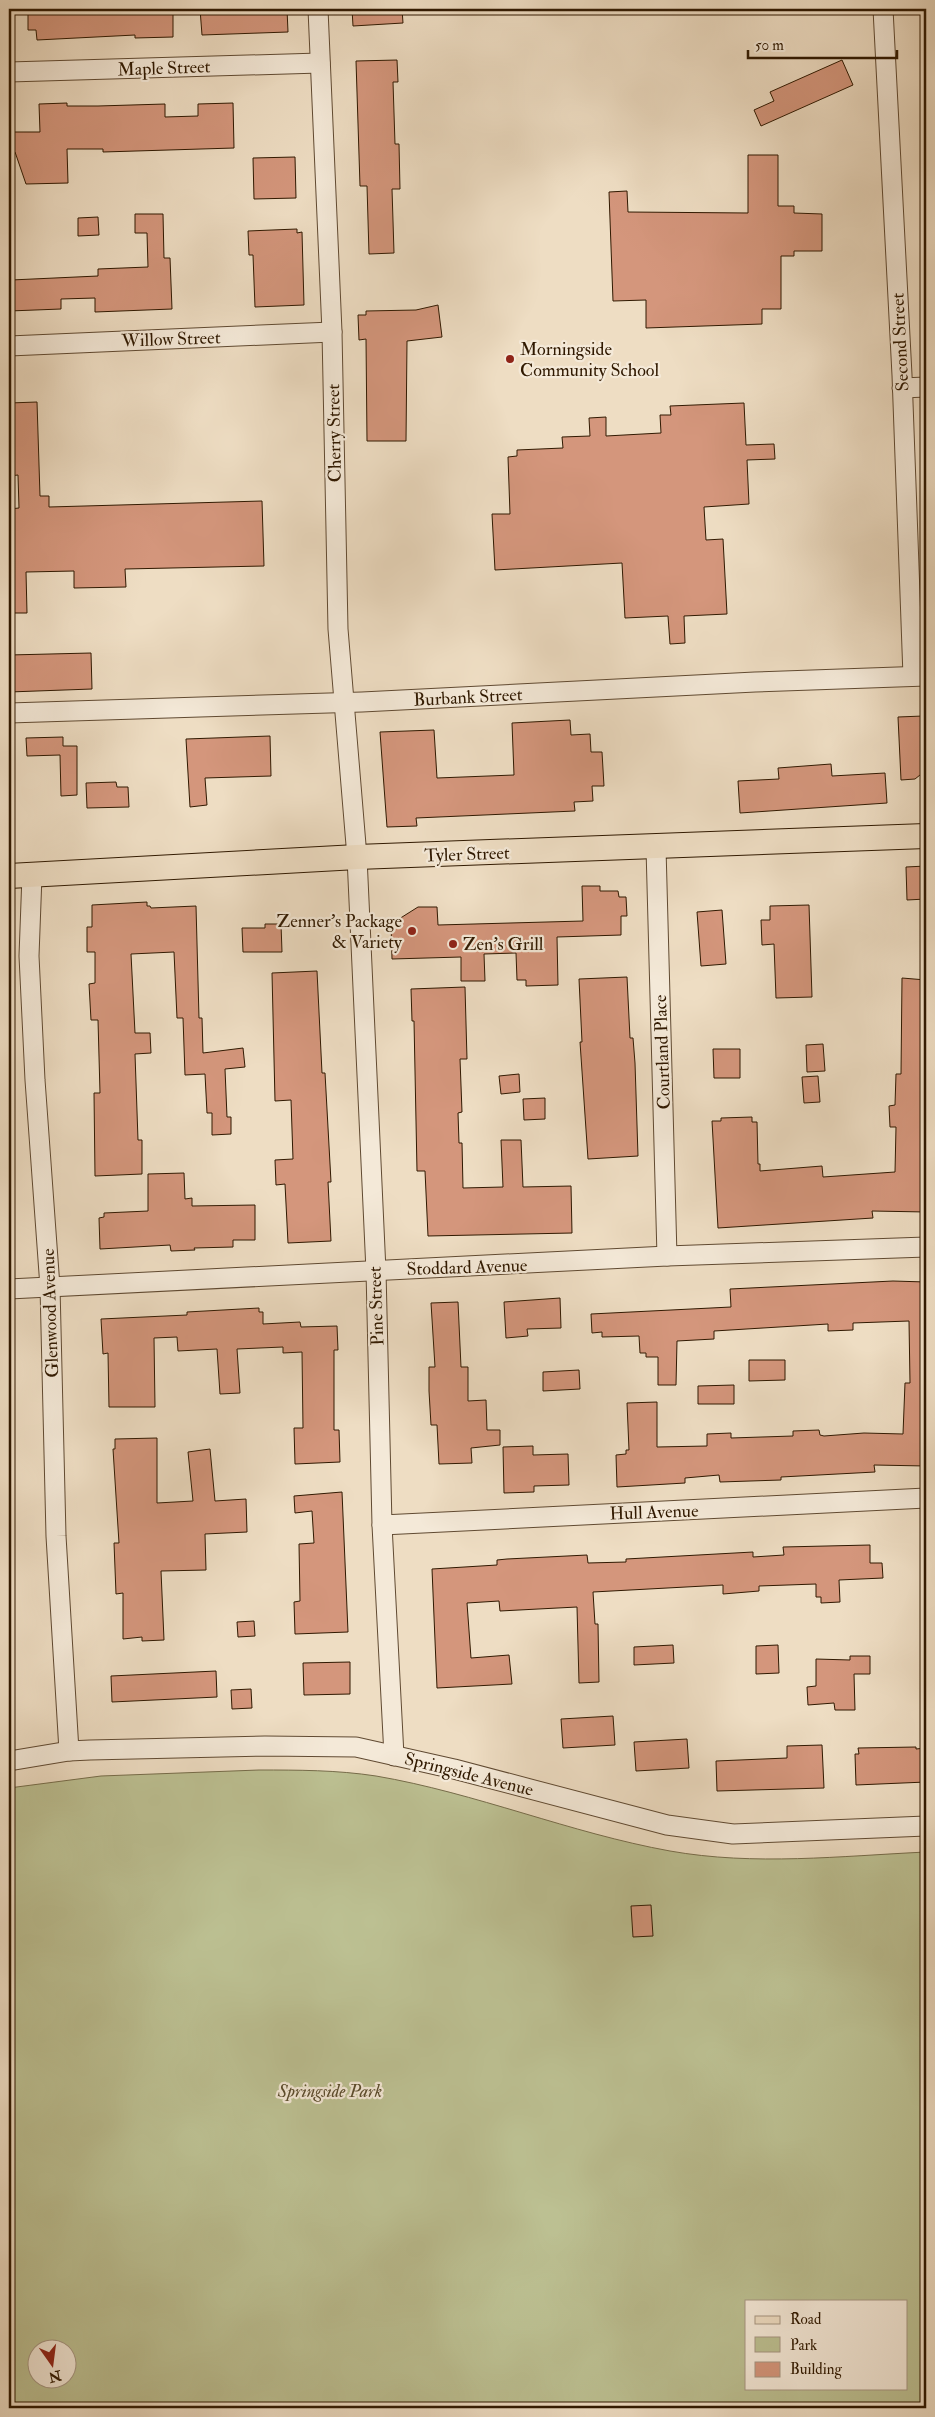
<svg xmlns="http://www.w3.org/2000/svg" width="935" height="2417" font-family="'IM FELL Double Pica',serif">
  <rect width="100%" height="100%" fill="#eeddc3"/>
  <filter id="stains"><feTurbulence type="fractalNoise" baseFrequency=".004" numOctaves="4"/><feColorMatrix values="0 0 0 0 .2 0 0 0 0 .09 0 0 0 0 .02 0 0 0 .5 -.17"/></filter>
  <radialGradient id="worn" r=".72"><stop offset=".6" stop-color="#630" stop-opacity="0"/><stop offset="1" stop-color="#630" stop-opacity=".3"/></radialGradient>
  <!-- green -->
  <path fill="#bcc092" stroke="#766c4a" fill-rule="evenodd" d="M259,1770C298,1770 337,1770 376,1776C476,1793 570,1833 670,1851C754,1866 841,1856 926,1852V2408H9V1788L101,1776ZM746,2301H906V2388H746ZM38,2350H68V2380H38Z"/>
  <!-- building -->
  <g fill="#d4967c" stroke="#301901">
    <polygon points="37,9 173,9 173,37 135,38 135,35 37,40 36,30 28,30 28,12 37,12"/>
    <polygon points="200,9 287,9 288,32 202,35"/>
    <polygon points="352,9 402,9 403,23 353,26"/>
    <polygon points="397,60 398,82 393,82 395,144 399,144 400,189 392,189 394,253 369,254 367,186 360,186 356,61"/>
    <polygon points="842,60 853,85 761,126 754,110 774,101 770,92"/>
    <polygon points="67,103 67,106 98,106 165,104 165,117 198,116 198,104 233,103 234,148 103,152 103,149 67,149 68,183 26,184 15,152 9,153 9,132 40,132 39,104"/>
    <polygon points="748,155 778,155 778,206 794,206 794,213 822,214 822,251 794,251 794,256 781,256 781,309 762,309 762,324 646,328 646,300 613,301 609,192 627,191 628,212 748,213"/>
    <polygon points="295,157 296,198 254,199 253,158"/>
    <polygon points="135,214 163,214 164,258 170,258 172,309 95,312 95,298 61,299 61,309 9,311 11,280 98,276 98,269 148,267 147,233 135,233"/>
    <polygon points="98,217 99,235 78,236 78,218"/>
    <polygon points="297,229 297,233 302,232 304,305 255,307 253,255 249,255 248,231"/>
    <polygon points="438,305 442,337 407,341 406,441 367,441 366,339 359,340 358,315 366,315 366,311 416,310"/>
    <polygon points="37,402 40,496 49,496 49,507 262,501 264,566 125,569 126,587 74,588 74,571 26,572 27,613 9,613 9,509 19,508 18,475 9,476 9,403"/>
    <polygon points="744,403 746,445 774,444 775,459 747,460 749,504 704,507 706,540 723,539 727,614 684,616 685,643 670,644 668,616 625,618 622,563 495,570 492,514 510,514 508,457 517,456 517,450 563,448 562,437 590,436 589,418 606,417 606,436 661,433 660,415 671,415 670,406"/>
    <polygon points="91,653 92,689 9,692 9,655"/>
    <polygon points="923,716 925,771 915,779 901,780 898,717"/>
    <polygon points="570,720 571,735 590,734 591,752 602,752 604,786 592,786 593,801 574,802 575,811 416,818 417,826 387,827 380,732 434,730 437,778 514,775 512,723"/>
    <polygon points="270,736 271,776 205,778 207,805 190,807 186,739"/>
    <polygon points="63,737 63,746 77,746 77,795 61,796 60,755 27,756 26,738"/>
    <polygon points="831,764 832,776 885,773 887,803 740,813 738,781 779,779 778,768"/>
    <polygon points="116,782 117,787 128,787 129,807 87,808 86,783"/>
    <polygon points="926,866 926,899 907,900 906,867"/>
    <polygon points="582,886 600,886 600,891 618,891 619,897 626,897 627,916 621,916 621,935 557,937 558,985 526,986 526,980 517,980 516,953 484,954 485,981 461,981 461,957 392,959 391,924 418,907 437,907 438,925 583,921"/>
    <polygon points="147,902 147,906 150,906 151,908 196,906 199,1018 202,1018 203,1053 243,1048 245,1067 225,1069 227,1117 231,1117 231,1134 212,1135 212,1113 207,1113 205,1074 185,1075 183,1018 177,1018 174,952 131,954 135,1033 150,1033 151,1053 135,1054 138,1140 142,1140 142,1174 95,1176 94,1093 100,1093 98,1020 91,1020 89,984 95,983 95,952 87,952 87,927 92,927 92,905"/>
    <polygon points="809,905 812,997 776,998 774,944 762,945 761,920 770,920 770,906"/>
    <polygon points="722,910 726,964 701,966 697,912"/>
    <polygon points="265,924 281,924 282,952 243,952 242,928 265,928"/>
    <polygon points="317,971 322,1073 325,1073 331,1182 328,1182 331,1241 288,1243 285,1184 276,1185 275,1160 293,1159 291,1100 275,1101 272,973"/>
    <polygon points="627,977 630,1038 633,1038 635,1063 638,1156 588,1159 580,1042 582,1042 579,979"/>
    <polygon points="902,978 926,980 926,1212 872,1211 873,1218 718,1228 712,1121 721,1121 721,1118 752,1117 752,1122 757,1122 758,1164 760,1164 760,1171 822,1166 823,1177 895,1172 896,1127 890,1127 889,1106 895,1105 896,1074 901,1074"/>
    <polygon points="465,987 467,1059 460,1059 462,1112 458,1113 459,1143 462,1143 463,1188 503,1187 501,1140 521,1140 523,1187 571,1186 572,1233 428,1236 425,1171 417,1171 414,1021 412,1021 411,989"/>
    <polygon points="823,1044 825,1071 807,1072 806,1045"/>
    <polygon points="713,1049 740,1049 740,1078 714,1078"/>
    <polygon points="519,1074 520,1092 501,1094 499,1076"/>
    <polygon points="818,1076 820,1102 804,1103 802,1077"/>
    <polygon points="545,1098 545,1119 524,1120 523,1099"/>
    <polygon points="184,1173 185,1199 192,1198 192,1206 255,1205 255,1240 233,1240 233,1247 194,1248 195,1250 171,1251 170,1245 100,1249 99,1218 104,1217 104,1213 148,1211 148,1174"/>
    <polygon points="893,1281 926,1282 926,1466 874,1465 875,1472 781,1477 781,1480 720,1482 719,1475 685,1478 685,1483 617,1487 616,1455 626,1454 626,1450 629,1450 627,1403 657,1402 657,1447 707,1446 707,1434 731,1433 731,1438 793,1436 793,1431 819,1430 820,1435 824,1436 864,1433 903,1434 905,1383 910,1383 909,1321 853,1323 853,1330 828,1331 828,1324 714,1331 714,1339 677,1341 676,1385 658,1385 658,1357 646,1357 646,1353 640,1353 639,1336 602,1337 602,1332 592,1333 591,1314 731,1307 730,1289"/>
    <polygon points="560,1298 561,1328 527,1329 528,1336 506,1338 504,1302"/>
    <polygon points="458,1302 461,1367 468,1367 468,1401 486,1400 487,1430 500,1430 500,1445 471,1448 472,1463 439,1464 437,1425 431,1425 429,1391 429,1367 435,1367 431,1303"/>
    <polygon points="259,1308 259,1312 263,1312 263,1324 300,1322 301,1327 337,1326 338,1350 334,1350 334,1430 339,1430 340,1462 295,1464 294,1428 303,1428 302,1352 283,1353 283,1347 237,1349 240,1393 220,1394 217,1349 178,1351 177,1337 154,1338 155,1407 109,1407 108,1353 103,1354 101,1319 187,1315 187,1312"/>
    <polygon points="749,1360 785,1360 785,1380 749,1381"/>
    <polygon points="579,1370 580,1389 543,1391 543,1372"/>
    <polygon points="734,1385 734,1404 698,1404 698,1386"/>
    <polygon points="157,1438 157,1503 193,1501 188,1452 210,1449 215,1501 246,1499 247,1532 205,1534 206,1570 161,1571 164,1640 142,1641 142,1637 123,1639 123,1593 116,1594 114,1543 119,1543 113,1449 115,1449 115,1439"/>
    <polygon points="533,1446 533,1455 568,1454 569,1485 534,1486 534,1492 504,1493 503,1447"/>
    <polygon points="342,1492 348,1632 295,1634 294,1602 300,1601 299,1544 314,1543 312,1511 295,1513 294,1496"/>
    <polygon points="870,1545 870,1563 882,1563 883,1578 839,1580 840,1602 821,1603 821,1597 816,1597 816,1584 759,1586 759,1591 723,1594 723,1585 593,1592 595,1624 598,1624 599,1682 579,1683 577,1607 500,1611 499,1601 467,1603 471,1658 509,1655 512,1684 437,1688 432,1569 497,1565 497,1560 507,1559 587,1555 588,1563 626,1562 626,1559 753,1552 753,1557 784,1555 783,1547"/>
    <polygon points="254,1621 255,1636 238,1637 237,1622"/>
    <polygon points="673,1645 674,1663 634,1665 634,1647"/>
    <polygon points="778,1645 779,1673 756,1674 756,1646"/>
    <polygon points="850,1656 870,1656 870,1674 854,1674 855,1710 835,1710 834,1703 808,1705 807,1687 816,1686 816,1659 850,1660"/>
    <polygon points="350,1662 350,1694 304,1695 303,1663"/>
    <polygon points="216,1671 217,1697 112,1702 111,1676"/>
    <polygon points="251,1689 252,1708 232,1709 231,1690"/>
    <polygon points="613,1716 615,1745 563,1748 561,1719"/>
    <polygon points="687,1739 689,1768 636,1771 634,1742"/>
    <polygon points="822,1745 824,1788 717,1791 716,1761 787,1758 787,1746"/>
    <polygon points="916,1747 916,1749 926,1748 926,1782 856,1785 855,1754 859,1754 858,1748"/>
    <polygon points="651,1905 653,1936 633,1937 631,1906"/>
  </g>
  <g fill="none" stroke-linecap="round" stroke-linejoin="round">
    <!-- minor casing -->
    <g stroke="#604a32" stroke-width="21">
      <g id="minor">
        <polyline points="318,9 332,332 338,629 357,857 376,1271 382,1525 394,1756"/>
        <polyline points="883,9 902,375 913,676"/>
        <polyline points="9,72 320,63"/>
        <polyline points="9,346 332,332"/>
        <polyline points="902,388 926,387"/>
        <polyline points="9,713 362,702 755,682 926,676"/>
        <polyline points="656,848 667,1256"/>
        <polyline points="32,875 29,956 35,1080 50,1287 56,1536 69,1751"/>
        <polyline points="9,1289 667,1256 926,1247"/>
        <polyline points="382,1525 926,1498"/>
        <polyline points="9,1761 69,1751 90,1750 265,1746 356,1747 454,1769 667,1825 733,1834 926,1826"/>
      </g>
    </g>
    <!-- major casing -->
    <g stroke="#301901" stroke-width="26">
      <polyline id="major" points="9,876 357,857 926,836"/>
    </g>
    <!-- minor -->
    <use href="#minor" stroke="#f4e9d8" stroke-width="19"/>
    <!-- major -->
    <use href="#major" stroke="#eeddc3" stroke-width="24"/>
  </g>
  <!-- markers -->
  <g fill="#8f2418" stroke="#f4e9d8" stroke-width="2">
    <circle cx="510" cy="359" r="5"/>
    <circle cx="412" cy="931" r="5"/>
    <circle cx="453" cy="944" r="5"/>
  </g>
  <g text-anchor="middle" stroke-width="4.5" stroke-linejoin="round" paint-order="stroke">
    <!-- street labels -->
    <g font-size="18" fill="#301901" stroke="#f4e9d8">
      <text transform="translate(164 68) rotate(-2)" y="6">Maple Street</text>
      <text transform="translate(171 339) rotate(-2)" y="6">Willow Street</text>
      <text transform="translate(900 342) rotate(-93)" y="6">Second Street</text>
      <text transform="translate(334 433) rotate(-91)" y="6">Cherry Street</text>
      <text transform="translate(468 697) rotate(-3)" y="6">Burbank Street</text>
      <text transform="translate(467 854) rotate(-2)" y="6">Tyler Street</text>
      <text transform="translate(662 1052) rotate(-92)" y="6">Courtland Place</text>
      <text transform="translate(467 1267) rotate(-2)" y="6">Stoddard Avenue</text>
      <text transform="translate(376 1306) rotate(-92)" y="6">Pine Street</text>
      <text transform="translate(50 1313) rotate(-92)" y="6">Glenwood Avenue</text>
      <text transform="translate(654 1512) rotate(-2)" y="6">Hull Avenue</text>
      <text transform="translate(469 1774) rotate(14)" y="6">Springside Avenue</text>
    </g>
    <!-- poi labels -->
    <g font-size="18" fill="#301901" stroke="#f4e9d8" text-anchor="start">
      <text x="520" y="355">Morningside<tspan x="520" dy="21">Community School</tspan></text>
      <text x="402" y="927" text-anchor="end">Zenner's Package<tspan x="402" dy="21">&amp; Variety</tspan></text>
      <text x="463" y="950">Zen's Grill</text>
    </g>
    <!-- park labels -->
    <g font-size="18" font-style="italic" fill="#5a4b2c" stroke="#f4e9d8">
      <text x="330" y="2097">Springside Park</text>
    </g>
  </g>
  <!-- margin -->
  <rect width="935" height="2417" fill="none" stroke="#eeddc3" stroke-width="30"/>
  <rect x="10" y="10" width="915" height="2397" fill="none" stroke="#301901" stroke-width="2.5"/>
  <rect x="15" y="15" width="905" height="2387" fill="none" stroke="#301901"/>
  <!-- legend -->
  <rect x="745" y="2300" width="162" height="90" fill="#f4e9d8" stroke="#a69682"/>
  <rect x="755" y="2316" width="25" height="8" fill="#eeddc3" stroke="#a69682"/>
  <text x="790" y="2324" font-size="15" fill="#301901">Road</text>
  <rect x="755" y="2337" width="25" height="15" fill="#bcc092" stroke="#a69682"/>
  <text x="790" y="2350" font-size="15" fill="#301901">Park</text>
  <rect x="755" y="2362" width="25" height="15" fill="#d4967c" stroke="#a69682"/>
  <text x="790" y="2374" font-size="15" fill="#301901">Building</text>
  <!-- north arrow -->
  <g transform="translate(52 2364) rotate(166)"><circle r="24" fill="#f4e9d8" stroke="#a69682"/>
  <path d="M0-4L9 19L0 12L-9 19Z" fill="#8f2418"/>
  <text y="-8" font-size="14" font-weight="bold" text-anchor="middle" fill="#301901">N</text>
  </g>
  <!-- scale -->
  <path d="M748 50v8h149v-8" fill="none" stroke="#301901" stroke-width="2.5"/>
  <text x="755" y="50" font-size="15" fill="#301901" stroke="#f4e9d8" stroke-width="4" paint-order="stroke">50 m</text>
  <rect width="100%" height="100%" filter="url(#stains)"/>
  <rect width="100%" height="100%" fill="url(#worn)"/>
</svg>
